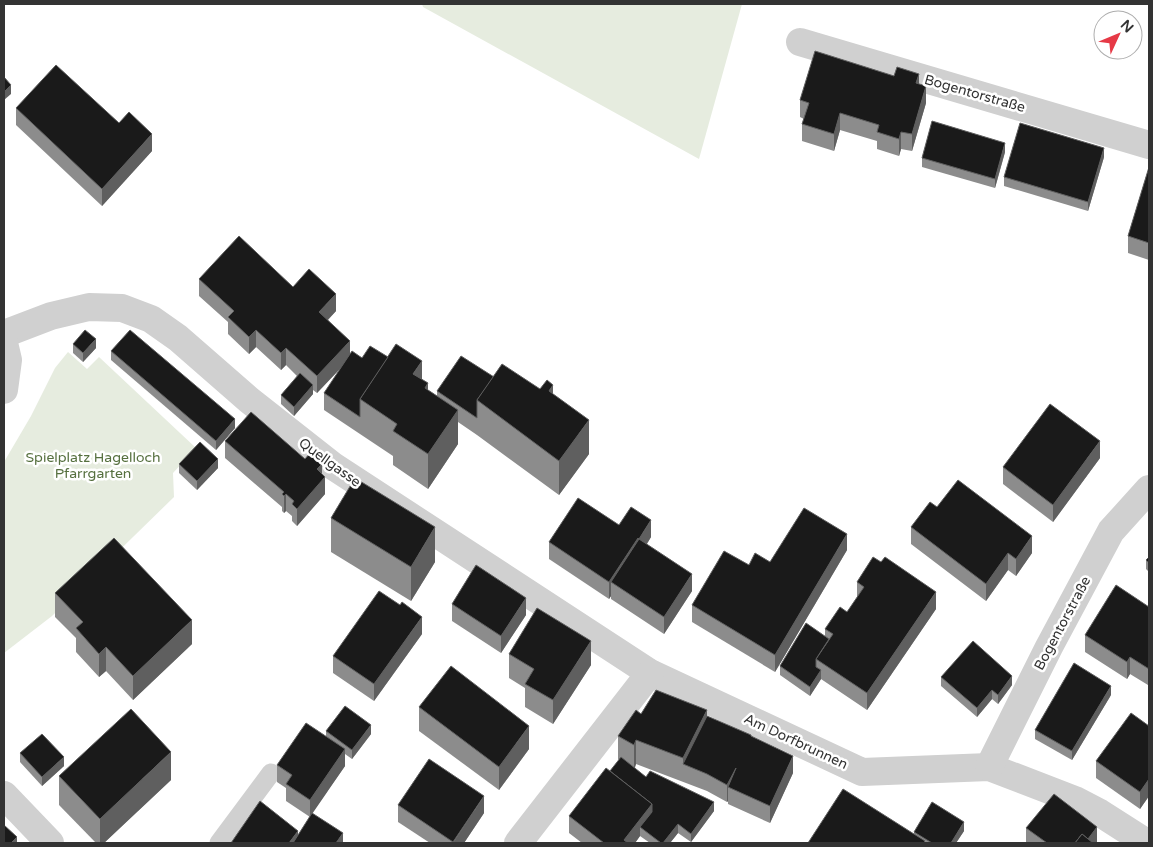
<svg xmlns="http://www.w3.org/2000/svg" width="1153" height="847" font-family="'Varela Round',sans-serif">
  <rect width="100%" height="100%" fill="#fff"/>
  <!-- green -->
  <g fill="#e6ecdf">
    <polygon points="422,4 742,4 699,159 423,7"/>
    <polygon points="68,352 87,369 99,357 196,448 173,473 174,497 52,616 4,653 4,462 31,416 55,368"/>
  </g>
  <g fill="none" stroke-linecap="round" stroke-linejoin="round">
    <!-- lane -->
    <polyline stroke="#d0d0d0" stroke-width="19" points="219,843 271,773"/>
    <!-- street -->
    <g stroke="#d0d0d0" stroke-width="28">
      <polyline points="800,42 1149,145"/>
      <polyline points="4,334 51,316 89,307 122,308 151,319 178,338 249,400 333,466 650,673 862,772 989,767 1075,800 1100,813 1147,843"/>
      <polyline points="4,343 8,360 4,390"/>
      <polyline points="989,767 1049,647 1111,531 1149,489"/>
      <polyline points="4,795 50,843"/>
      <polyline points="518,843 650,673"/>
    </g>
  </g>
  <!-- wall -->
  <g fill="#8c8c8c">
    <polygon points="919,84 926,103 912,151 901,149 899,156 877,149 877,141 840,130 834,151 802,141 802,124 804,119 800,117 800,100"/>
    <polygon points="16,108 119,123 152,151 102,206 16,125"/>
    <polygon points="1005,152 995,188 922,167 922,158"/>
    <polygon points="1104,157 1088,211 1004,186 1004,177"/>
    <polygon points="1149,167 1149,260 1128,253 1128,236"/>
    <polygon points="199,279 293,287 336,311 328,320 350,353 422,379 428,390 437,396 437,391 494,377 553,394 589,454 559,495 477,435 458,422 458,444 428,489 393,465 393,456 324,410 324,393 340,369 317,393 313,390 313,394 294,416 281,404 281,395 297,376 286,365 281,370 256,347 249,354 228,334 228,322 199,296"/>
    <polygon points="73,344 96,348 83,362 73,353"/>
    <polygon points="111,351 235,428 216,450 111,360"/>
    <polygon points="225,441 322,474 325,494 297,526 292,521 292,516 286,511 284,513 282,511 282,507 225,458"/>
    <polygon points="1100,458 1053,522 1003,484 1003,467"/>
    <polygon points="179,464 218,468 197,490 179,473"/>
    <polygon points="937,507 1032,553 1016,576 1008,570 986,601 911,544 911,527"/>
    <polygon points="331,518 435,562 411,601 331,552"/>
    <polygon points="619,525 651,537 647,544 692,591 664,634 611,599 611,596 609,599 549,559 549,542"/>
    <polygon points="847,550 775,672 692,622 692,605 749,565"/>
    <polygon points="1149,557 1149,572 1146,569 1146,560"/>
    <polygon points="857,582 936,609 867,710 821,679 810,696 780,675 780,666 825,637 825,629 847,612 857,599"/>
    <polygon points="55,593 192,644 133,700 106,671 99,677 76,652 76,638 55,617"/>
    <polygon points="452,604 526,615 501,653 452,621"/>
    <polygon points="1149,607 1149,693 1148,693 1148,685 1130,674 1127,679 1085,652 1085,635"/>
    <polygon points="422,634 374,701 333,673 333,656"/>
    <polygon points="509,654 591,665 553,724 525,707 525,688 509,678"/>
    <polygon points="941,677 1012,685 998,704 992,699 977,717 941,686"/>
    <polygon points="1111,695 1072,760 1035,739 1035,730"/>
    <polygon points="419,707 529,749 499,790 419,731"/>
    <polygon points="641,714 707,716 751,737 793,773 770,823 728,804 728,801 727,802 707,791 636,764 635,768 646,777 714,811 691,842 678,833 670,843 650,843 640,836 635,843 582,843 569,833 569,816 610,771 619,760 618,759 618,736"/>
    <polygon points="1149,726 1149,796 1140,809 1096,778 1096,761"/>
    <polygon points="326,731 371,734 352,759 345,754 345,766 312,813 343,842 298,835 310,817 286,801 286,788 277,782 277,765 326,736"/>
    <polygon points="20,753 64,766 42,786 20,762"/>
    <polygon points="59,776 171,780 104,843 96,843 59,805"/>
    <polygon points="398,805 484,813 464,843 430,843 398,822"/>
    <polygon points="1026,828 1097,843 1026,843"/>
    <polygon points="964,831 956,843 808,843 914,834 914,832"/>
  </g>
  <!-- shaded-wall -->
  <g fill="#5f5f5f">
    <polygon points="919,74 919,91 916,83"/>
    <polygon points="11,85 11,94 4,100 4,92"/>
    <polygon points="926,86 926,103 912,151 912,134"/>
    <polygon points="840,113 840,130 834,151 834,134"/>
    <polygon points="901,132 901,149 899,156 899,139"/>
    <polygon points="152,134 152,151 102,206 102,189"/>
    <polygon points="1005,143 1005,152 995,188 995,179"/>
    <polygon points="1104,148 1104,157 1088,211 1088,202"/>
    <polygon points="336,294 336,311 319,329 319,312"/>
    <polygon points="256,330 256,347 249,354 249,337"/>
    <polygon points="96,339 96,348 83,362 83,353"/>
    <polygon points="350,341 350,358 317,393 317,376"/>
    <polygon points="286,348 286,365 281,370 281,353"/>
    <polygon points="422,361 422,395 413,374"/>
    <polygon points="428,383 428,418 425,388"/>
    <polygon points="313,385 313,394 294,416 294,407"/>
    <polygon points="553,385 553,419 549,391"/>
    <polygon points="458,410 458,444 428,489 428,454"/>
    <polygon points="235,419 235,428 216,450 216,441"/>
    <polygon points="589,420 589,454 559,495 559,461"/>
    <polygon points="1100,441 1100,458 1053,522 1053,505"/>
    <polygon points="218,459 218,468 197,490 197,481"/>
    <polygon points="322,464 322,480 325,477 325,494 297,526 297,509 317,469"/>
    <polygon points="286,494 286,511 284,513 284,496"/>
    <polygon points="651,520 651,537 639,556 639,539"/>
    <polygon points="435,527 435,562 411,601 411,567"/>
    <polygon points="847,534 847,550 775,672 775,655"/>
    <polygon points="1032,536 1032,553 1016,576 1016,559"/>
    <polygon points="638,538 638,555 611,582 611,596 609,599 609,582"/>
    <polygon points="1008,553 1008,570 986,601 986,584"/>
    <polygon points="692,574 692,591 664,634 664,617"/>
    <polygon points="936,592 936,609 867,710 867,693"/>
    <polygon points="526,598 526,615 501,653 501,636"/>
    <polygon points="422,617 422,634 374,701 374,684"/>
    <polygon points="192,620 192,644 133,700 133,676"/>
    <polygon points="591,641 591,665 553,724 553,700"/>
    <polygon points="106,647 106,671 99,677 99,654"/>
    <polygon points="1130,657 1130,674 1127,679 1127,662"/>
    <polygon points="821,670 821,679 810,696 810,687"/>
    <polygon points="1012,676 1012,685 998,704 998,695"/>
    <polygon points="1111,686 1111,695 1072,760 1072,751"/>
    <polygon points="992,690 992,699 977,717 977,708"/>
    <polygon points="707,710 707,733 683,764 683,782 683,758"/>
    <polygon points="371,725 371,734 352,759 352,750"/>
    <polygon points="529,726 529,749 499,790 499,767"/>
    <polygon points="636,740 636,764 634,769 634,745"/>
    <polygon points="345,749 345,766 310,817 310,800"/>
    <polygon points="171,752 171,780 104,843 100,843 100,819"/>
    <polygon points="793,756 793,773 770,823 770,806"/>
    <polygon points="64,757 64,766 42,786 42,777"/>
    <polygon points="736,768 728,787 728,801 727,802 727,785"/>
    <polygon points="1149,779 1149,796 1140,809 1140,792"/>
    <polygon points="484,796 484,813 464,843 453,843"/>
    <polygon points="714,802 714,811 691,842 691,834"/>
    <polygon points="652,804 652,821 640,827 640,836 635,843 624,843 624,840"/>
    <polygon points="964,822 964,831 956,843 951,843"/>
    <polygon points="678,824 678,833 670,843 663,843"/>
    <polygon points="1097,827 1097,843 1084,843"/>
    <polygon points="298,831 298,840 295,843 289,843"/>
    <polygon points="343,833 343,842 342,843 336,843"/>
    <polygon points="17,837 17,843 11,843"/>
  </g>
  <!-- building -->
  <g fill="#1a1a1a" stroke="#5f5f5f">
    <polygon points="815,51 894,76 897,67 919,74 916,83 926,86 912,134 901,132 899,139 877,132 879,125 840,113 834,134 802,124 809,103 800,100"/>
    <polygon points="56,65 119,123 129,112 152,134 102,189 16,108"/>
    <polygon points="4,77 11,85 4,92"/>
    <polygon points="932,121 1005,143 995,179 922,158"/>
    <polygon points="1020,123 1104,148 1088,202 1004,177"/>
    <polygon points="1149,167 1149,243 1128,236"/>
    <polygon points="239,236 293,287 309,269 336,294 319,312 350,341 317,376 286,348 281,353 256,330 249,337 228,317 234,311 199,279"/>
    <polygon points="85,330 96,339 83,353 73,344"/>
    <polygon points="130,330 235,419 216,441 111,351"/>
    <polygon points="396,344 422,361 413,374 428,383 425,388 458,410 428,454 393,431 397,424 360,399"/>
    <polygon points="370,346 388,357 360,399 360,417 324,393 352,351 362,358"/>
    <polygon points="461,356 494,377 477,400 477,418 437,391"/>
    <polygon points="502,364 540,389 547,380 553,385 549,391 589,420 559,461 477,400"/>
    <polygon points="300,373 313,385 294,407 281,395"/>
    <polygon points="1050,404 1100,441 1053,505 1003,467"/>
    <polygon points="251,412 305,459 310,453 322,464 317,469 325,477 297,509 292,504 294,501 286,494 284,496 282,494 284,492 225,441"/>
    <polygon points="200,442 218,459 197,481 179,464"/>
    <polygon points="355,478 435,527 411,567 331,518"/>
    <polygon points="958,480 1032,536 1016,559 1008,553 986,584 911,527 930,502 937,507"/>
    <polygon points="578,498 619,525 631,507 651,520 639,539 692,574 664,617 611,582 639,539 638,538 609,582 549,542"/>
    <polygon points="804,508 847,534 775,655 692,605 724,551 749,565 755,553 770,562"/>
    <polygon points="114,538 192,620 133,676 106,647 99,654 76,628 83,622 55,593"/>
    <polygon points="873,557 881,562 885,557 936,592 867,693 816,659 833,634 825,629 840,607 847,612 864,587 857,582"/>
    <polygon points="1149,557 1149,563 1146,560"/>
    <polygon points="476,565 526,598 501,636 452,604"/>
    <polygon points="1116,585 1149,607 1149,669 1130,657 1127,662 1085,635"/>
    <polygon points="379,591 400,605 402,602 422,617 374,684 333,656"/>
    <polygon points="537,608 591,641 553,700 525,684 534,669 509,654"/>
    <polygon points="806,623 829,639 816,659 816,667 821,670 810,687 780,666"/>
    <polygon points="973,641 1012,676 998,695 992,690 977,708 941,677"/>
    <polygon points="1074,663 1111,686 1072,751 1035,730"/>
    <polygon points="451,666 529,726 499,767 419,707"/>
    <polygon points="656,690 707,710 683,758 636,740 634,745 618,736 636,710 641,714"/>
    <polygon points="345,706 371,725 352,750 326,731"/>
    <polygon points="131,709 171,752 100,819 59,776"/>
    <polygon points="1131,713 1149,726 1149,779 1140,792 1096,761"/>
    <polygon points="707,716 751,735 751,736 793,756 770,806 728,787 736,768 727,785 707,774 683,764"/>
    <polygon points="306,723 345,749 310,800 286,784 292,775 277,765"/>
    <polygon points="42,734 64,757 42,777 20,753"/>
    <polygon points="621,757 646,777 650,771 714,802 691,834 678,824 663,843 661,843 640,827 652,812 652,804 610,771"/>
    <polygon points="429,759 484,796 453,842 398,805"/>
    <polygon points="606,768 652,804 624,840 628,843 604,843 569,816"/>
    <polygon points="843,789 925,841 923,843 808,843"/>
    <polygon points="1054,794 1097,827 1088,839 1082,834 1075,843 1047,843 1026,828"/>
    <polygon points="260,801 298,831 289,843 231,843"/>
    <polygon points="932,802 964,822 951,843 932,843 914,832"/>
    <polygon points="312,813 343,833 336,843 293,843"/>
    <polygon points="4,825 17,837 11,843 4,843"/>
    <polygon points="1082,834 1093,843 1075,843"/>
  </g>
  <g text-anchor="middle" stroke-width="5" stroke-linejoin="round" paint-order="stroke">
    <!-- street labels -->
    <g font-size="14" fill="#333" stroke="#fff">
      <text transform="translate(975 93) rotate(16)" y="5">Bogentorstraße</text>
      <text transform="translate(330 462) rotate(36)" y="5">Quellgasse</text>
      <text transform="translate(1062 623) rotate(-62)" y="5">Bogentorstraße</text>
      <text transform="translate(796 741) rotate(25)" y="5">Am Dorfbrunnen</text>
    </g>
    <!-- park labels -->
    <g font-size="14" fill="#56703f" stroke="#fff">
      <text x="93" y="462">Spielplatz Hagelloch<tspan x="93" dy="16">Pfarrgarten</tspan></text>
    </g>
  </g>
  <!-- border -->
  <rect width="1153" height="847" fill="none" stroke="#333333" stroke-width="10"/>
  <!-- north arrow -->
  <g transform="translate(1118 35) rotate(46)"><circle r="24" fill="#ffffff" stroke="#adadad"/>
  <path d="M0-4L9 19L0 12L-9 19Z" fill="#e63946"/>
  <text y="-8" font-size="14" font-weight="bold" text-anchor="middle" fill="#333333">N</text>
  </g>
</svg>
